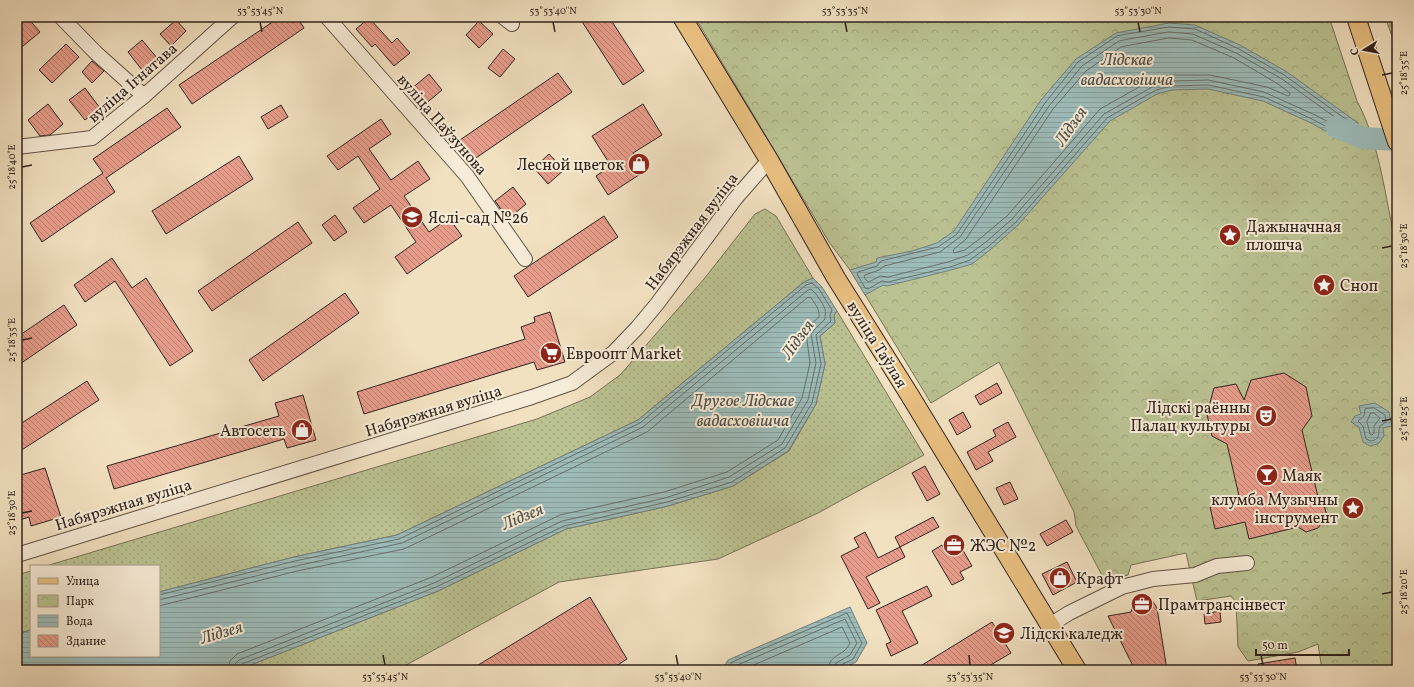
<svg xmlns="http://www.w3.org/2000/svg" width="1414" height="687" font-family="Vollkorn,serif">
  <defs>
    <pattern id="grass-dots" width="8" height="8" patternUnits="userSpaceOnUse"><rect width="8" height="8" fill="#bbc292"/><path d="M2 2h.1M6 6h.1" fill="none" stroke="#a1a67d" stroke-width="1.8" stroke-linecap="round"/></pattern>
    <pattern id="forest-firs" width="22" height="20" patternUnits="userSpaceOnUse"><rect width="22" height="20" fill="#bbc292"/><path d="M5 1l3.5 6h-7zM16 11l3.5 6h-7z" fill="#a1a67d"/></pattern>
    <pattern id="park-crowns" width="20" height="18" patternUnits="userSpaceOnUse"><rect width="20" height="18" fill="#bbc292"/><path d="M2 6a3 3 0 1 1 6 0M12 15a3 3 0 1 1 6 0" fill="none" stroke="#a1a67d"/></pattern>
    <pattern id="water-rules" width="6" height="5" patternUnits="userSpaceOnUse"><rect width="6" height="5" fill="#9dbcba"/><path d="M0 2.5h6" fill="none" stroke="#88a19f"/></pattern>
    <pattern id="building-back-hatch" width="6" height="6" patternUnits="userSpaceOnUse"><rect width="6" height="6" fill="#e89d8c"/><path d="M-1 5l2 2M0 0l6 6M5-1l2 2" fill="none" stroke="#bd8072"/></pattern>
  </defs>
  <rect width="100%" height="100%" fill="#f2e1c1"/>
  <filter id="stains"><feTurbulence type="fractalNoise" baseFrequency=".005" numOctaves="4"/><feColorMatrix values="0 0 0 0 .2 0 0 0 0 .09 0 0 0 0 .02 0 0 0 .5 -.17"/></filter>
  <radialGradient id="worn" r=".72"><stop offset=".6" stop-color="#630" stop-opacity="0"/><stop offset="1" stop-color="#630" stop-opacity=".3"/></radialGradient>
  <!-- grass -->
  <g fill="url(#grass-dots)" stroke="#767257">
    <polygon points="765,209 776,216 813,278 804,282 638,420 397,535 294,557 159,592 159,566 46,566 537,419 590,397 620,375 704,279 755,214"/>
    <polygon points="837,311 924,455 818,513 718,559 559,582 397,670 238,670 438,591 566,529 668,506 733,486 789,451 816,404 825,364 820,336 835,323 834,315"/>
    <polygon points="31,571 31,630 17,634 17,575"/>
  </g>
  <!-- forest -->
  <polygon fill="url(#forest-firs)" stroke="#767257" points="1385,17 1397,17 1397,50"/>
  <!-- park -->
  <path fill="url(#park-crowns)" stroke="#767257" d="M695,17H1329L1357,101C1378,140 1384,188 1393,231L1394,241L1397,244V670H1322L1318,644L1298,652L1248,661L1238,647L1236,602L1231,596L1197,601L1186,553L1131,565L1128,575L1105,581L1076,526L1074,512L999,362L931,403L850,270L829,242Z"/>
  <!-- water -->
  <g fill="url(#water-rules)" stroke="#727f7b">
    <polygon points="1169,23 1195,25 1240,45 1287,72 1358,123 1365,148 1340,139 1311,123 1263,101 1208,89 1172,90 1157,94 1110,121 1018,225 991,249 972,264 951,270 887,286 883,285 865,295 850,270 876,262 877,258 912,251 937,243 954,231 1041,100 1076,59 1116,33"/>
    <polygon points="813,278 822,287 837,311 834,315 835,323 820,336 825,364 816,404 788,451 733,486 668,506 566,529 438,591 238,670 17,670 17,634 31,630 31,656 159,656 159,592 294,557 397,535 638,420 804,282"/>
    <polygon points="1375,403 1389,412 1392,426 1383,428 1384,436 1378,444 1370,446 1363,442 1359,427 1351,422 1355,416 1361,414 1359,406"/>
    <polygon points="850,607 867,643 856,662 840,670 722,670 728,660"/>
  </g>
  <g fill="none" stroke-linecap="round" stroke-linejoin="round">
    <!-- shore -->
    <g stroke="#67706b" stroke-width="1">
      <polygon points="1169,27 1195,29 1239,49 1284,75 1354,125 1358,140 1356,141 1342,135 1312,119 1264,97 1208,85 1172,86 1156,90 1107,118 1016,222 989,246 970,260 950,267 888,282 882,281 868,289 865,288 857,274 858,272 877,266 881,261 938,247 957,234 1045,103 1078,62 1117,36"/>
      <polygon points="1169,32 1193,34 1236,53 1282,79 1350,128 1351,131 1349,132 1344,130 1315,115 1264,92 1208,80 1172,81 1154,86 1104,114 1012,219 986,242 968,255 948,262 888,277 880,276 869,282 867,281 864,277 865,275 879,270 884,266 940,252 960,237 1049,106 1082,66 1119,41"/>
      <polygon points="1169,38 1192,40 1234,58 1278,84 1290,93 1290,95 1288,96 1267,87 1210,75 1170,75 1150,81 1100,109 1008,215 982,237 965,250 954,253 953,250 966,239 1053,109 1086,71 1121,47"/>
      <path d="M1374,408L1385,415L1386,422L1380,426C1377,433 1382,439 1371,441L1366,439L1363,426L1358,421L1364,416L1365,409Z"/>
      <polygon points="1371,413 1374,413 1380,418 1374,426 1374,433 1372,435 1370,434 1367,422"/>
      <polyline points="159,595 295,561 399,539 640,423 806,285 812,283 819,289 832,310 830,315 831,321 816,335 821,364 812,403 785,448 732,482 667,502 564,526 436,587 242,664 239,667 239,670"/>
      <path d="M159,600L296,566L402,543L643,427L808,290L811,289C817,294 822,302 825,309C826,312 825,316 825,319L814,330L811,334L816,363L808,400L782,444L729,477L665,498L562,521L434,583L239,660L235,664L234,670"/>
      <path d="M159,606L297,571L404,549L647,432L808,297L811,298C815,304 820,309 819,317L809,326L806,333L810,363L802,398L778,440L727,472L664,492L560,515L432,577L237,654L230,661L228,670"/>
      <polyline points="727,670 732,662 847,613 862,643 853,659 841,665 839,670"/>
      <polyline points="733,670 735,666 845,619 857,643 850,655 836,663 834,670"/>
      <path d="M742,670L842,627L850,643C848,646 847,649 844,651C836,657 829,658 828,670"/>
    </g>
    <!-- river -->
    <polyline stroke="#9dbcba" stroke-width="22" points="1336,127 1363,138 1397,140"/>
  </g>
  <!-- building -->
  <g fill="url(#building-back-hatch)" stroke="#31231c">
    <polygon points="21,17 27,17 40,32 17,51 17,20"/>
    <polygon points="280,17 297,17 304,28 192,104 179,85"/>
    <polygon points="579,17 609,17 644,71 623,85"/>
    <polygon points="369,18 392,43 397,38 410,53 394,66 375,44 372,47 356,29"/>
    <polygon points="176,20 186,31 171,46 160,34"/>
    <polygon points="479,21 493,34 479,48 466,35"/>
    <polygon points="142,40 157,58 142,70 128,52"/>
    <polygon points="66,44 79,57 52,83 39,70"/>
    <polygon points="503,49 515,59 500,77 488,68"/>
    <polygon points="92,61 104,71 92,83 82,72"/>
    <polygon points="558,73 572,92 470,162 457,142"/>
    <polygon points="429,74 442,90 423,106 410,90"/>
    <polygon points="85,88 100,108 85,120 69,100"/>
    <polygon points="48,104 63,124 50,135 40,136 28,120"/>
    <polygon points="643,104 662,135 633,153 645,171 608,195 596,176 611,166 592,136"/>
    <polygon points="281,105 288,117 268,129 261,117"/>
    <polygon points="167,108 181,127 106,178 115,192 42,242 30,223 103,173 93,159"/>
    <polygon points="381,119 391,134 369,149 391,180 418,161 430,179 404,196 429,232 449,218 462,236 407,274 395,257 416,242 391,205 364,223 353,208 380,189 358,156 338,170 327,156"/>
    <polygon points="549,154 564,170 548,184 534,168"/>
    <polygon points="239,156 253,179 166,234 152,211"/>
    <polygon points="513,187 526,204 508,219 495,201"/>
    <polygon points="335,215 347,232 334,241 322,225"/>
    <polygon points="604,216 618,237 528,297 514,276"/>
    <polygon points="298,222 312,243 212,311 198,291"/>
    <polygon points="112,258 132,288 146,278 193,351 170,366 115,281 85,302 74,285"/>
    <polygon points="345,293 359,313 263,381 249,360"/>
    <polygon points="64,305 77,325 17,366 17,337"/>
    <polygon points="550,312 565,362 537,370 534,362 364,414 357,392 525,339 521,327 535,322 534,317"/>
    <polygon points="1284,373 1306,387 1312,416 1302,430 1319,501 1324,505 1327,516 1318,528 1306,532 1298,527 1249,539 1245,522 1215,529 1210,507 1240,500 1227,444 1212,436 1207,414 1214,388 1236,384 1244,400 1251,380"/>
    <polygon points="87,381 99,400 17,453 17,426"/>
    <polygon points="997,383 1002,393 980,405 975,396"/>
    <polygon points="303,395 316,440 287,448 284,439 114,489 107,466 279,416 275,403"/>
    <polygon points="963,412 971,427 957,435 949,420"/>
    <polygon points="1008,422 1016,437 988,452 993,461 976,470 967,452 996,436 993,430"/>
    <polygon points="925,466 940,494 927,501 912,473"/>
    <polygon points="45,468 61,517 31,526 29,517 17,521 17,494 22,493 17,476"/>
    <polygon points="1010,482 1018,499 1004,505 996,488"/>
    <polygon points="933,517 939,527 900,547 895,537"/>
    <polygon points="1066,520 1073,532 1047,546 1040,534"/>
    <polygon points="865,532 878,558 900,547 905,557 866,577 880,603 868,609 841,556 859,547 854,538"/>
    <polygon points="957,540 972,566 960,572 964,579 952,585 932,551 942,545 943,547"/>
    <polygon points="1067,562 1077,582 1053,595 1042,574"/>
    <polygon points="927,586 932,596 902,611 918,643 891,656 886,644 891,642 876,610"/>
    <polygon points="590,597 627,659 610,670 470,670"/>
    <polygon points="1142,598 1147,598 1152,600 1157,608 1167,670 1135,670 1108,616 1131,612 1134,603"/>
    <polygon points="1220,611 1221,622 1205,624 1204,614"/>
    <polygon points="992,622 1011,653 982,670 914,670"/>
    <polygon points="1295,658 1297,670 1258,670 1258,664"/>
  </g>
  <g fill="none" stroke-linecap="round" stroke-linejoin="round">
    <!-- minor casing -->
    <g stroke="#615245" stroke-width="16">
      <g id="minor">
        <polyline points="61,17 96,53 144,96"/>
        <polyline points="327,17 467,176 525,259"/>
        <polyline points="503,17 512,24"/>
        <polyline points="17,147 92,138 144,96 232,17"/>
        <polyline points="17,555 532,397 572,383 613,353 637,328 657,304 735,199 769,160"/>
        <polyline points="1050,625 1069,613 1122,587 1153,579 1195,575 1217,566 1247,563"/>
      </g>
    </g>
    <!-- major casing -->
    <g stroke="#31231c" stroke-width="20">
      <g id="major">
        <polyline points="682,17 769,160 836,278 909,394 1077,670"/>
        <polyline points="1356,17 1397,142"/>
      </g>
    </g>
    <!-- minor -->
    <use href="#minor" stroke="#f7ecd7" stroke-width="14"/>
    <!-- major -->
    <use href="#major" stroke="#e9c080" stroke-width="18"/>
  </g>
  <!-- ticks -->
  <path fill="none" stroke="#31231c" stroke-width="1.5" d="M260,22L262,32M553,22L555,32M845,22L847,32M1138,22L1140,32M1382,75L1392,73M22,167L32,165M1382,248L1392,246M22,340L32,338M1382,421L1392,419M22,513L32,511M1382,594L1392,592M383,655L385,665M676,655L678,665M969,655L970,665M1261,655L1263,665"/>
  <!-- icons -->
  <defs>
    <g id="shop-disc" transform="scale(1.15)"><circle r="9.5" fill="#8f2418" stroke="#f7ecd7"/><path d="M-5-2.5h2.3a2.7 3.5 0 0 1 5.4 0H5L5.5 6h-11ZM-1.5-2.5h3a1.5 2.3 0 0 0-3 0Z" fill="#fff"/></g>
    <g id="school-disc" transform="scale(1.15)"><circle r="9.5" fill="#8f2418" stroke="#f7ecd7"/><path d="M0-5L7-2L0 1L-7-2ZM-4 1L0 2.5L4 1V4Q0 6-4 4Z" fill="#fff"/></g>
    <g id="sight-disc" transform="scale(1.15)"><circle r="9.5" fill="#8f2418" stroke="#f7ecd7"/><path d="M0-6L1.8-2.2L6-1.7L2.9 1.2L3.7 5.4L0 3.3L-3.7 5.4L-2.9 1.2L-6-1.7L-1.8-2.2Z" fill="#fff"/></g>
    <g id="supermarket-disc" transform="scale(1.15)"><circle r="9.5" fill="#8f2418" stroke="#f7ecd7"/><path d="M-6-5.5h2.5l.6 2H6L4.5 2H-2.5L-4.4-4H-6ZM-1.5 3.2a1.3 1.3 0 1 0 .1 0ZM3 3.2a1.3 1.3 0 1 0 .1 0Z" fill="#fff"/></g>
    <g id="theatre-disc" transform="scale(1.15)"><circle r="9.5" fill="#8f2418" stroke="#f7ecd7"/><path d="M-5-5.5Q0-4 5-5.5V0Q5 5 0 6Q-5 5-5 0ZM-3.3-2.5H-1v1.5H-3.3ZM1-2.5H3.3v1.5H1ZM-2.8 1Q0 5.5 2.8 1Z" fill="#fff"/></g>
    <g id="bar-disc" transform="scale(1.15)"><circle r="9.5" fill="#8f2418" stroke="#f7ecd7"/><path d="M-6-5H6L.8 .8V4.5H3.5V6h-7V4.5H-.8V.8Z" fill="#fff"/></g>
    <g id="office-disc" transform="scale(1.15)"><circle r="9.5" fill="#8f2418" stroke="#f7ecd7"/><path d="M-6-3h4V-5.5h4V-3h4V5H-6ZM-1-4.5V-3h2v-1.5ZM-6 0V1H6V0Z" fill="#fff"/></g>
    <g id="university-disc" transform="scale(1.15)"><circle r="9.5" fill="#8f2418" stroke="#f7ecd7"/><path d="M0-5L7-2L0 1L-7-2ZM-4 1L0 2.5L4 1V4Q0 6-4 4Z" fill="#fff"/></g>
  </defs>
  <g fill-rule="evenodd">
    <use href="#shop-disc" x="639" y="164"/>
    <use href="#school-disc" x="412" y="217"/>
    <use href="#sight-disc" x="1230" y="235"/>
    <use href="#sight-disc" x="1324" y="285"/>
    <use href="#supermarket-disc" x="551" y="353"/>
    <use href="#theatre-disc" x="1266" y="416"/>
    <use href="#shop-disc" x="302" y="430"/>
    <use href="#bar-disc" x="1267" y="475"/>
    <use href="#sight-disc" x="1353" y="508"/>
    <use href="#office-disc" x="954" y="545"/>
    <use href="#shop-disc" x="1060" y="578"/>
    <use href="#office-disc" x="1142" y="604"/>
    <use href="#university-disc" x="1004" y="633"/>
  </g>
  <g text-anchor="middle" stroke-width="4" stroke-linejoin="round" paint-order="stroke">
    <!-- street labels -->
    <g font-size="16" fill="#31231c" stroke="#f7ecd7">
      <text transform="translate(132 82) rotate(-41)" y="6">вуліца Ігнатава</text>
      <text transform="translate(443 124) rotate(49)" y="6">вуліца Паўзунова</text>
      <text transform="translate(691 231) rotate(-53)" y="6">Набярэжная вуліца</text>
      <text transform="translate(878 344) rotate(58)" y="6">вуліца Таўлая</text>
      <text transform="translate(433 410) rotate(-17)" y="6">Набярэжная вуліца</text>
      <text transform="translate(123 504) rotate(-17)" y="6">Набярэжная вуліца</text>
    </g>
    <!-- poi labels -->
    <g font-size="16" fill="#31231c" stroke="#f7ecd7" text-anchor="start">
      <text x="624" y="170" text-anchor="end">Лесной цветок</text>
      <text x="428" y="223">Яслі-сад №26</text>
      <text x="1246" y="232">Дажыначная<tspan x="1246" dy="18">плошча</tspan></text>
      <text x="1340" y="291">Сноп</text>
      <text x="566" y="359">Евроопт Market</text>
      <text x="1250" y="413" text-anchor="end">Лідскі раённы<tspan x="1250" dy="18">Палац культуры</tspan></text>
      <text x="286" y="436" text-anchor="end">Автосеть</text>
      <text x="1282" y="481">Маяк</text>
      <text x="1338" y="505" text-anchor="end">клумба Музычны<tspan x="1338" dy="18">інструмент</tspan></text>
      <text x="970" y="551">ЖЭС №2</text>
      <text x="1076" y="584">Крафт</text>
      <text x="1158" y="610">Прамтрансінвест</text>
      <text x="1020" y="639">Лідскі каледж</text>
    </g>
    <!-- water labels -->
    <g font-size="17" font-style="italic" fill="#51514b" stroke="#f7ecd7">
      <text x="1127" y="65">Лідскае<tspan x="1127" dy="20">вадасховішча</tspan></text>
      <text transform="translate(1070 126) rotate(-55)" y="6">Лідзея</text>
      <text transform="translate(797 339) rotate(-54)" y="6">Лідзея</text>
      <text x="743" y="406">Другое Лідскае<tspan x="743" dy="20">вадасховішча</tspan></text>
      <text transform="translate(522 516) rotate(-23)" y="6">Лідзея</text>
      <text transform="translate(221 632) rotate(-17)" y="6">Лідзея</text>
    </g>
  </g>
  <!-- margin -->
  <rect width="1414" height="687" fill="none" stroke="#f2e1c1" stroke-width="44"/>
  <!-- legend -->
  <rect x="30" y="565" width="130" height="92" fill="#f7ecd7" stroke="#a89c8c"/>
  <rect x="38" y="578" width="20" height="6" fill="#e9c080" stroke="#a89c8c"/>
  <text x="66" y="585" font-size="12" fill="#31231c">Улица</text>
  <rect x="38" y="595" width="20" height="12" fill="url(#park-crowns)" stroke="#a89c8c"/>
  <text x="66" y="605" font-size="12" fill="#31231c">Парк</text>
  <rect x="38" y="615" width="20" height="12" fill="url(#water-rules)" stroke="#a89c8c"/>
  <text x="66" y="625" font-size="12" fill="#31231c">Вода</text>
  <rect x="38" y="635" width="20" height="12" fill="url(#building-back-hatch)" stroke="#a89c8c"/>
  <text x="66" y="645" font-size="12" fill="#31231c">Здание</text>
  <!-- north arrow -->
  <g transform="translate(1364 50) rotate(259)" stroke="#f7ecd7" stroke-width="3" paint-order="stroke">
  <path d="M0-3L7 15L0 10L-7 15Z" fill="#31231c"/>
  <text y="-6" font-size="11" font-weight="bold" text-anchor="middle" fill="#31231c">С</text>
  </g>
  <!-- scale -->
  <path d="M1256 649v6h93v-6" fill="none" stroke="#31231c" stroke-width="2"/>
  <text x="1262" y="649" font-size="12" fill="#31231c" stroke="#f7ecd7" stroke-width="3" paint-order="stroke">50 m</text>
  <rect x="22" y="22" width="1370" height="643" fill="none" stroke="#31231c" stroke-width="1.5"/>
  <g font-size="10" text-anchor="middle" fill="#31231c">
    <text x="260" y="14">53°53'45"N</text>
    <text x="553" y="14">53°53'40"N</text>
    <text x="845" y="14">53°53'35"N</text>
    <text x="1138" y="14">53°53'30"N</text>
    <text transform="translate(1403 73) rotate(-90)" y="4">25°18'35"E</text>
    <text transform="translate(11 167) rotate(-90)" y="4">25°18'40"E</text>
    <text transform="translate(1403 246) rotate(-90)" y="4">25°18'30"E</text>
    <text transform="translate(11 340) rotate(-90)" y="4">25°18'35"E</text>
    <text transform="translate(1403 419) rotate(-90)" y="4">25°18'25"E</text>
    <text transform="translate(11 513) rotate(-90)" y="4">25°18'30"E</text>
    <text transform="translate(1403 592) rotate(-90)" y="4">25°18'20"E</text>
    <text x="385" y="680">53°53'45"N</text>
    <text x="678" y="680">53°53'40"N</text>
    <text x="970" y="680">53°53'35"N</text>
    <text x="1263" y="680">53°53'30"N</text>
  </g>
  <rect width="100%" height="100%" filter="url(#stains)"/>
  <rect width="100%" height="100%" fill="url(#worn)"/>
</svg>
